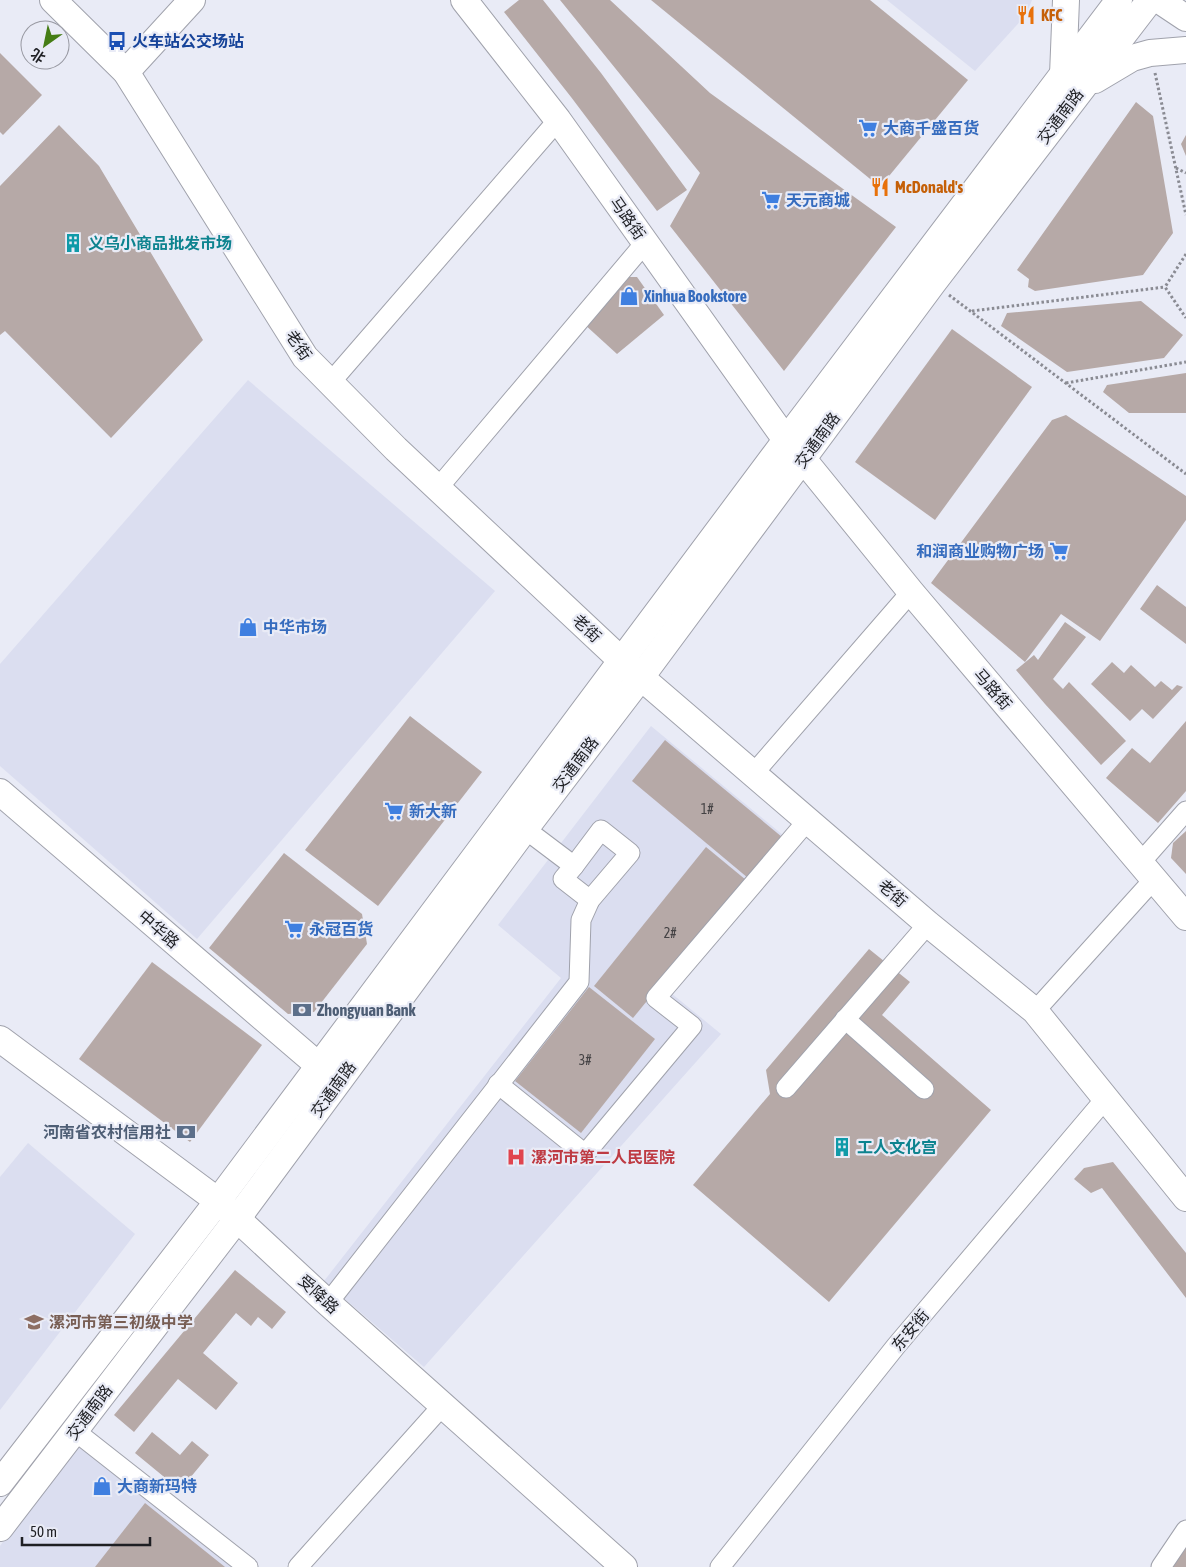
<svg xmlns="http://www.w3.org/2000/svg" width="1186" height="1567" font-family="'Asap Condensed','Noto Sans SC',sans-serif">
  <rect width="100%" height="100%" fill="#e9ebf6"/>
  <!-- built -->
  <g fill="#dbdef0">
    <polygon points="887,0 1032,0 1026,15 975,71"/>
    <polygon points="248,380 495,591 197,939 0,766 0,664"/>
    <polygon points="651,726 795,845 671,993 721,1034 424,1367 324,1281 561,978 498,925"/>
    <polygon points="28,1143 135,1234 0,1410 0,1177"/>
    <polygon points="87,1427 259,1567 0,1567 0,1546"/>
  </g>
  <!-- building -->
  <g fill="#b6a9a7">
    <polygon points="519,0 543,0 601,73 687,190 657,211 571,97 504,12"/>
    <polygon points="560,0 610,0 710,93 896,227 784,371 670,226 700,173"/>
    <polygon points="651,0 870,0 968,80 880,187"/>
    <polygon points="0,53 42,95 3,135 0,132"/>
    <polygon points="1136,102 1153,116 1173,233 1143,275 1035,291 1028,287 1029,279 1017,270"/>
    <polygon points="59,125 99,166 203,340 111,438 5,331 0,335 0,186"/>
    <polygon points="1186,135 1186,156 1181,144"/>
    <polygon points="623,277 637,277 664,315 617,354 583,323"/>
    <polygon points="1141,301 1183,335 1164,358 1067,372 1001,326 1007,313"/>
    <polygon points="952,329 1032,387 935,520 855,462"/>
    <polygon points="1186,373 1186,413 1129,413 1103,392 1107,385"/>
    <polygon points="1066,415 1186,496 1186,520 1100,641 1061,614 1025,662 931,583 1052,420"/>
    <polygon points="1157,585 1186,607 1186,644 1140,609"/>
    <polygon points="1065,622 1086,637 1053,679 1063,689 1069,682 1126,741 1101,765 1045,704 1016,670 1034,655 1038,660"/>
    <polygon points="1112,662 1124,673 1131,665 1155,687 1161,681 1172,690 1177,685 1183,687 1153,719 1142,709 1130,721 1091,684"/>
    <polygon points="410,716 482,772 378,906 305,850"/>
    <polygon points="1186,721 1186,791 1158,823 1106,778 1132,748 1150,763"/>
    <polygon points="665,740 782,837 748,878 632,781"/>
    <polygon points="1186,831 1186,874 1171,858 1173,843"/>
    <polygon points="706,847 746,880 633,1018 594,986"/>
    <polygon points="284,853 362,914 367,944 314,1012 288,1014 209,948"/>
    <polygon points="869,949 910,982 882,1015 991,1110 829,1302 693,1185 770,1094 766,1070"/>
    <polygon points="152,962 262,1045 190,1142 79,1059"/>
    <polygon points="589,987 655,1039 581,1133 515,1081"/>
    <polygon points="1113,1162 1186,1253 1186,1298 1102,1188 1091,1193 1074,1179 1084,1168"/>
    <polygon points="235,1270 286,1312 272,1329 258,1317 251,1326 236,1313 203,1353 238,1383 216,1410 178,1379 134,1432 114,1415"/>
    <polygon points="152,1432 180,1455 192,1441 209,1455 180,1490 135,1453"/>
    <polygon points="145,1503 225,1567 95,1567"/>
    <polygon points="1186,1548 1186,1567 1172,1567"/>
  </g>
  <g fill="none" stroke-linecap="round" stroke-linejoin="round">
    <!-- street casing -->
    <g stroke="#a0a2ac" stroke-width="21">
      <g id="street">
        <polyline points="330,383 558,120"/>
        <polyline points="438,488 645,243"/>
        <polyline points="754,773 911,592"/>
        <polyline points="1141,862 1186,811"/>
        <polyline points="574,866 563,879 590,900"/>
        <polyline points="1035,1011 1155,878"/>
        <polyline points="845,1019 924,1089"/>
        <polyline points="498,1084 585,1154 692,1026 656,998 808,820"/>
        <polyline points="786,1088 928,924"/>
        <polyline points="328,1303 579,982 581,920 590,900 630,853 601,830 574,866 525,829"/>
        <polyline points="75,1431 248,1567"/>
        <polyline points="298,1567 443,1405"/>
        <polyline points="720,1567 896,1346 1106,1098"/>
        <polyline points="1161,1567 1186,1530"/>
      </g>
    </g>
    <!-- secondary casing -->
    <g stroke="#a0a2ac" stroke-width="28">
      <g id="secondary">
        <polyline points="53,0 126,72 305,357 396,449 622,661 928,924 1035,1011 1186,1198"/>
        <polyline points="464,0 558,120 786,440"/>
        <polyline points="1159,0 1186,18"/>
        <polyline points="126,72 192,0"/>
        <polyline points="1063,75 1066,0"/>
        <polyline points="1095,80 1132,58 1150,53 1186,50"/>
        <polyline points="803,459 911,592 1186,917"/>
        <polyline points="0,792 318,1065"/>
        <polyline points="0,1039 218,1201 328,1303 624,1567"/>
        <polyline points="0,1483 218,1201 786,440 1119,0"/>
        <polyline points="0,1528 237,1219 525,829 641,677 933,283 1150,0"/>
      </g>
    </g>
    <!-- path -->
    <g stroke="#8a8b93" stroke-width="3" stroke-dasharray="2.5 2.5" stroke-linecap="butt">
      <polyline points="1155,73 1186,215"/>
      <polyline points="1176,168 1186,173"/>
      <polyline points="1186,254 1165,287 1186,318"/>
      <polyline points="949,295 1186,474"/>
      <polyline points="972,311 1165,287"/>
      <polyline points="1066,383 1186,362"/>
    </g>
    <!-- street -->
    <use href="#street" stroke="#fff" stroke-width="19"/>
    <!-- secondary -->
    <use href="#secondary" stroke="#fff" stroke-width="26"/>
  </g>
  <!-- icons -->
  <defs>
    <g id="restaurant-bare" transform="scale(1.5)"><path d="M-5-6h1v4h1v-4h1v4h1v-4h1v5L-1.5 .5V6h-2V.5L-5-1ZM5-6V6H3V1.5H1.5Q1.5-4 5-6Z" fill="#e8710a" stroke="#e9ebf6" stroke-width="2.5" paint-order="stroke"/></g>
    <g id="bus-bare" transform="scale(1.5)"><path d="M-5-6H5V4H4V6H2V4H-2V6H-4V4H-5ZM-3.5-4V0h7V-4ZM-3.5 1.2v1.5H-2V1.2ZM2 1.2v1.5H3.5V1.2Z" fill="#1a4fb4" stroke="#e9ebf6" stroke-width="2.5" paint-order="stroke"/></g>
    <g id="supermarket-bare" transform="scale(1.5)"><path d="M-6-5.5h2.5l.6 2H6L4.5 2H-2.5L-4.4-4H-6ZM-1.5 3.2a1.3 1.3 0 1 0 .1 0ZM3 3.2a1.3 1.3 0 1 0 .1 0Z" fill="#3f7fe0" stroke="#e9ebf6" stroke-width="2.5" paint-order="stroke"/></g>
    <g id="building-bare" transform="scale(1.5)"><path d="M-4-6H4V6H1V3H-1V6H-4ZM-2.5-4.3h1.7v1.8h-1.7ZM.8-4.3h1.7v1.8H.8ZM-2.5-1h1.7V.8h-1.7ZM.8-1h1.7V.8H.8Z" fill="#0f9aa8" stroke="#e9ebf6" stroke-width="2.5" paint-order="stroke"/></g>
    <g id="shop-bare" transform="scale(1.5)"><path d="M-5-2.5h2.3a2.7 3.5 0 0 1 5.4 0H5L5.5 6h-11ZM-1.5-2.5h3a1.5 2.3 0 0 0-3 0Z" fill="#3f7fe0" stroke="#e9ebf6" stroke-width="2.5" paint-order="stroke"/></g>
    <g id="bank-bare" transform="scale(1.5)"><path d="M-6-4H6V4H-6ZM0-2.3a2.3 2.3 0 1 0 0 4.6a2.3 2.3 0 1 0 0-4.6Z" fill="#5c6f8a" stroke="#e9ebf6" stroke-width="2.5" paint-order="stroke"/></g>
    <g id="hospital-bare" transform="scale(1.5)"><path d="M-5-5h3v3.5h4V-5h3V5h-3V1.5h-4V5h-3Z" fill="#e0444e" stroke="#e9ebf6" stroke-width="2.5" paint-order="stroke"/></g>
    <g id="school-bare" transform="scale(1.5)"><path d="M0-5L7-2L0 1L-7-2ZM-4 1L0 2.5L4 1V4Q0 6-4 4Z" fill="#8d6e63" stroke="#e9ebf6" stroke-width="2.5" paint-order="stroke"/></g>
  </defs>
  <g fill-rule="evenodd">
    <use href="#restaurant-bare" x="1026" y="15"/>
    <use href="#bus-bare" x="117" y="41"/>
    <use href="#supermarket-bare" x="868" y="128"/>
    <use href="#restaurant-bare" x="880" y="187"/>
    <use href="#supermarket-bare" x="771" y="200"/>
    <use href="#building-bare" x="73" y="243"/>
    <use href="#shop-bare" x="629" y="296"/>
    <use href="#supermarket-bare" x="1059" y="551"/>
    <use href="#shop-bare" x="248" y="627"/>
    <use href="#supermarket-bare" x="394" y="811"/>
    <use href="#supermarket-bare" x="294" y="929"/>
    <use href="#bank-bare" x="302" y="1010"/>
    <use href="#bank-bare" x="186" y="1132"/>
    <use href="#building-bare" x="842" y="1147"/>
    <use href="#hospital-bare" x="516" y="1157"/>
    <use href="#school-bare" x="34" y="1322"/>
    <use href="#shop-bare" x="102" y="1486"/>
  </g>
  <g text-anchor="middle" stroke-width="4.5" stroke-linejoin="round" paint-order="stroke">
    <!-- number labels -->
    <g font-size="14" fill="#444244">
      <text x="707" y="814">1#</text>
      <text x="670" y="938">2#</text>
      <text x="585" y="1065">3#</text>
    </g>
    <!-- food labels -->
    <g font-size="16" font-weight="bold" fill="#c56008" stroke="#e9ebf6" text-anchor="start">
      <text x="1041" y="21">KFC</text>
      <text x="895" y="193">McDonald's</text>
    </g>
    <!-- transit labels -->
    <g font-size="16" font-weight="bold" fill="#164399" stroke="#e9ebf6" text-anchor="start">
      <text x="132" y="47">火车站公交场站</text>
    </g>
    <!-- street labels -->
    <g font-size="16" fill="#1e1f23" stroke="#e9ebf6">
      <text transform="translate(1060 116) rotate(-53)" y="6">交通南路</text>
      <text transform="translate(628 218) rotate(55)" y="6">马路街</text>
      <text transform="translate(299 345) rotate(55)" y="6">老街</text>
      <text transform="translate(817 440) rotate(-54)" y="6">交通南路</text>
      <text transform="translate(587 628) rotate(43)" y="6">老街</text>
      <text transform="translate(993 689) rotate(49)" y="6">马路街</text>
      <text transform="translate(575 764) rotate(-53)" y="6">交通南路</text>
      <text transform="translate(893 893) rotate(41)" y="6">老街</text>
      <text transform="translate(159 929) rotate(41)" y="6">中华路</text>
      <text transform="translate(333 1089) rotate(-54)" y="6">交通南路</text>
      <text transform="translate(319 1294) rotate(43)" y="6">受降路</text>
      <text transform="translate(910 1330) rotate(-50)" y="6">东安街</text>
      <text transform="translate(89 1412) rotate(-53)" y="6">交通南路</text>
    </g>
    <!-- shop labels -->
    <g font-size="16" font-weight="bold" fill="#366cbe" stroke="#e9ebf6" text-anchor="start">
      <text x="883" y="134">大商千盛百货</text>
      <text x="786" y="206">天元商城</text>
      <text x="644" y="302">Xinhua Bookstore</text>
      <text x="1044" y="557" text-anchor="end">和润商业购物广场</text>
      <text x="263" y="633">中华市场</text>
      <text x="409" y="817">新大新</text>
      <text x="309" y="935">永冠百货</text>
      <text x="117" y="1492">大商新玛特</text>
    </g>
    <!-- culture labels -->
    <g font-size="16" font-weight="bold" fill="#0d838f" stroke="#e9ebf6" text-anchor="start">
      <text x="88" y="249">义乌小商品批发市场</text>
      <text x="857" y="1153">工人文化宫</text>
    </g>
    <!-- service labels -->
    <g font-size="16" font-weight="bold" fill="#4e5e75" stroke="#e9ebf6" text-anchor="start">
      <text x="317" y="1016">Zhongyuan Bank</text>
      <text x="171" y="1138" text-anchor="end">河南省农村信用社</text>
    </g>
    <!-- health labels -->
    <g font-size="16" font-weight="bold" fill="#be3a42" stroke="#e9ebf6" text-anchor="start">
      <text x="531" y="1163">漯河市第二人民医院</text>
    </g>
    <!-- education labels -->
    <g font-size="16" font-weight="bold" fill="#785e54" stroke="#e9ebf6" text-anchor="start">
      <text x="49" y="1328">漯河市第三初级中学</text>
    </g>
  </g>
  <!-- north arrow -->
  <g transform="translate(45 45) rotate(213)"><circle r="24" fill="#e9ebf6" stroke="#9899a2"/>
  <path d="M0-4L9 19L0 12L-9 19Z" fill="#457d15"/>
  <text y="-8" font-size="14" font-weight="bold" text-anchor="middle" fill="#1e1f23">北</text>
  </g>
  <!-- scale -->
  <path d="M22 1537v8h128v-8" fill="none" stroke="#1e1f23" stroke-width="2.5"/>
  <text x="30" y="1537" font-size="15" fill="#1e1f23" stroke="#e9ebf6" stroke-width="4" paint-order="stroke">50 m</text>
</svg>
